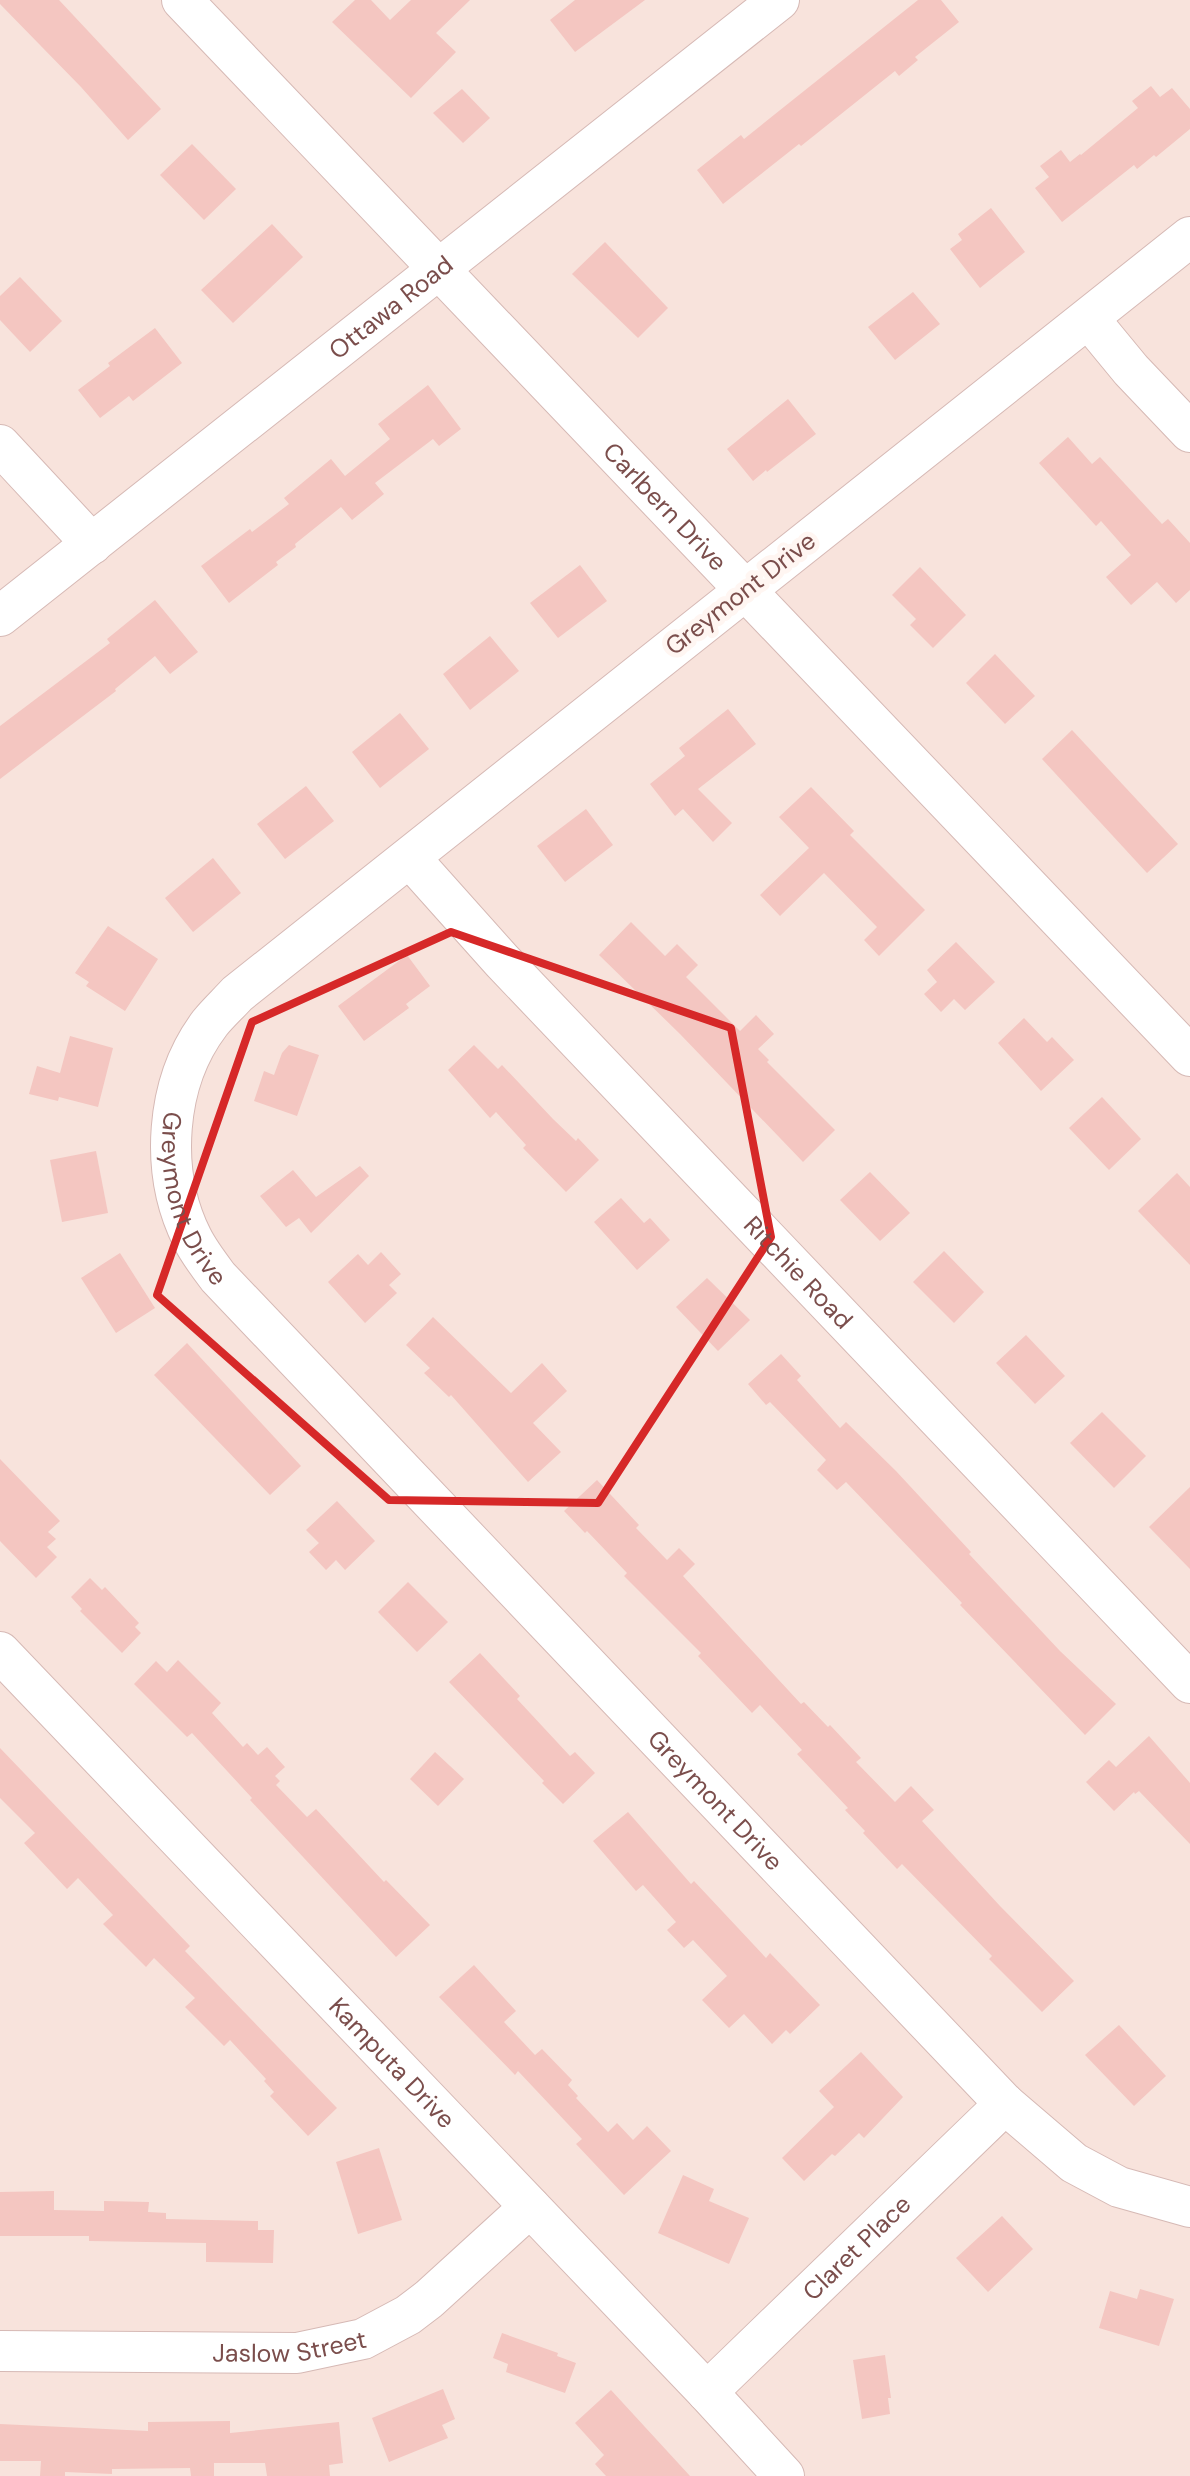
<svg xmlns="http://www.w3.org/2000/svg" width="1190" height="2476" font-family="'DM Sans',sans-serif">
  <rect width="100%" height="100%" fill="#fdf1eb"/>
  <!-- residential -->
  <rect fill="#f8e3dc" x="0" y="0" width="1190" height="2476"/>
  <!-- building -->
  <g fill="#f4c6c1">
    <polygon points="0,0 59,0 161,109 128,140 81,87 0,4"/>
    <polygon points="355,0 371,0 390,20 411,0 470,0 436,33 456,52 411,98 332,22"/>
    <polygon points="575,0 645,0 575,52 550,20"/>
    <polygon points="918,0 941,0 959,22 915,57 918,60 899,76 895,71 801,146 799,144 723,204 697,170 741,135 744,139"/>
    <polygon points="1151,86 1160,97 1172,88 1190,109 1190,129 1156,157 1154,155 1137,169 1134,165 1062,222 1035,188 1049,177 1040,166 1061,150 1070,162 1080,154 1081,155 1138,108 1132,101"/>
    <polygon points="462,89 490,118 463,143 433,113"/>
    <polygon points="192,144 236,189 204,220 160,175"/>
    <polygon points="991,208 1025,252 980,288 950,249 962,240 958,234"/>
    <polygon points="272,224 303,257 233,323 201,290"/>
    <polygon points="605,242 668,308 638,338 572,274"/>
    <polygon points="20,277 62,321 30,352 0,320 0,296"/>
    <polygon points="913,292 940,324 895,360 868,327"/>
    <polygon points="155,328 182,363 133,401 129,396 100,418 78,390 110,366 108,363"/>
    <polygon points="428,385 461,429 439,446 433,439 375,483 384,494 352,520 341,507 295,544 296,547 276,562 278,565 229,603 201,566 250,529 252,532 289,504 284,498 331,459 345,476 390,439 378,424"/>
    <polygon points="788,399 816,434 767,472 766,470 753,481 727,449"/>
    <polygon points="1068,437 1092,464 1100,457 1162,524 1168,519 1190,543 1190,590 1176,603 1157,582 1131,605 1106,577 1131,555 1101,521 1096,526 1039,463"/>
    <polygon points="580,565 607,601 558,638 530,603"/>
    <polygon points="920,567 966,615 933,648 910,625 916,619 892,595"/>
    <polygon points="155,600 198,652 170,674 155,656 115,689 116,691 0,779 0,726 110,643 107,639"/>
    <polygon points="490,636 519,671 470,710 443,674"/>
    <polygon points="995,654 1035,696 1005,724 966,683"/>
    <polygon points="728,709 756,744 698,789 732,823 713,842 683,809 675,816 650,784 685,756 679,748"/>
    <polygon points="400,713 429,749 380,788 352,752"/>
    <polygon points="1072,730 1178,844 1147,873 1042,759"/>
    <polygon points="306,786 334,821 285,859 257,824"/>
    <polygon points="811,787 854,831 850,835 925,910 879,956 864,940 877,927 824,873 780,916 760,895 809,848 779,817"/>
    <polygon points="586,809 613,845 565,882 537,846"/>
    <polygon points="213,858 241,893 193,932 165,898"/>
    <polygon points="631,922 665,956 677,944 698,965 686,977 740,1031 756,1015 774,1034 758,1049 769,1060 767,1062 835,1130 803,1162 680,1034 599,955"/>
    <polygon points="108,926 158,959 125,1011 86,986 89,982 75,973"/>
    <polygon points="956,942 995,982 965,1010 954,999 941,1012 924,994 937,982 927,970"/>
    <polygon points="407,955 430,986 406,1004 409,1008 364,1041 338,1006"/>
    <polygon points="1024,1018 1047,1042 1052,1037 1074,1060 1041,1091 998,1043"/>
    <polygon points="70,1036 113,1048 98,1107 59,1097 58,1101 29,1094 37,1066 60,1073"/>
    <polygon points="289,1045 319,1055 297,1116 254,1101 264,1071 274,1075 282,1053"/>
    <polygon points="474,1045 498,1069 502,1065 553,1119 576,1141 578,1138 599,1160 566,1192 523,1148 526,1145 496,1112 490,1118 448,1070"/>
    <polygon points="1102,1097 1141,1139 1109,1170 1069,1128"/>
    <polygon points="96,1151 108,1213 62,1222 50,1160"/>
    <polygon points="360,1166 369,1176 311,1233 299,1218 286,1227 260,1196 293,1170 316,1197"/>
    <polygon points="870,1172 910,1213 880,1241 840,1200"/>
    <polygon points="1177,1173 1190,1187 1190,1265 1138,1211"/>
    <polygon points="621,1198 644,1223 650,1218 670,1240 637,1270 594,1222"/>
    <polygon points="944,1251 984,1292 954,1323 913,1282"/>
    <polygon points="381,1252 401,1274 389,1285 397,1293 365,1323 328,1282 358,1254 368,1265"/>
    <polygon points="120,1253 155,1308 116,1333 81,1278"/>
    <polygon points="707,1278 750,1320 718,1351 676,1307"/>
    <polygon points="433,1317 511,1393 542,1363 567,1391 533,1423 561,1452 528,1482 451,1395 449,1397 424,1373 430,1368 406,1345"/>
    <polygon points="1026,1335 1065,1376 1035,1404 996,1363"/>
    <polygon points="187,1343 301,1466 270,1495 154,1375"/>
    <polygon points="781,1354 801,1376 797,1380 840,1428 846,1422 896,1471 971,1552 969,1554 1060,1651 1116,1704 1085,1735 960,1605 962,1603 846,1482 837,1490 817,1470 826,1460 770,1402 766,1405 748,1384"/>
    <polygon points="1102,1412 1146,1456 1114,1488 1070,1443"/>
    <polygon points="0,1459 60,1521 48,1532 56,1539 47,1547 57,1557 36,1578 0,1541"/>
    <polygon points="597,1480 639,1525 636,1528 667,1560 679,1548 695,1564 683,1576 801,1704 804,1702 828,1727 830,1725 861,1758 856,1762 895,1802 911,1786 934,1810 922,1821 1000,1906 1074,1981 1042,2012 989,1959 992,1956 902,1864 897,1869 863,1833 865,1831 845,1810 848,1808 797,1754 802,1750 760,1705 752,1713 698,1656 701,1653 624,1576 627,1573 587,1531 585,1533 564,1511"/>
    <polygon points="1190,1487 1190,1569 1149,1527"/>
    <polygon points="337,1501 375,1541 345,1570 336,1560 326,1570 309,1552 319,1543 306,1530"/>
    <polygon points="90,1578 102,1590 105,1587 139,1623 135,1627 141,1633 122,1653 80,1611 82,1609 71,1597"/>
    <polygon points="408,1582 448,1622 417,1652 378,1612"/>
    <polygon points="480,1653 520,1696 517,1699 570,1756 575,1752 595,1773 563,1804 542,1783 544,1781 449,1682"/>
    <polygon points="178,1660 221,1703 212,1713 243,1747 247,1743 258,1755 267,1747 285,1767 275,1776 280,1781 276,1785 307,1817 316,1809 384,1882 386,1880 430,1925 396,1957 250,1800 252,1798 192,1733 187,1737 134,1684 156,1661 167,1672"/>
    <polygon points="1149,1736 1190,1783 1190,1844 1139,1791 1135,1794 1134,1792 1114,1811 1086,1782 1109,1760 1116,1767"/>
    <polygon points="0,1748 190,1946 185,1951 337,2108 308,2136 270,2096 274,2092 264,2081 266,2079 230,2040 224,2046 185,2007 195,1998 154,1958 146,1967 103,1924 113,1915 78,1878 67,1889 24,1843 35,1833 0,1798"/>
    <polygon points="435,1752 464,1779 438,1806 410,1779"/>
    <polygon points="628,1812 691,1884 694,1881 766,1958 770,1953 820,2005 790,2034 786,2030 772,2044 744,2014 729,2028 702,2000 727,1976 693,1940 684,1948 667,1930 676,1922 643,1885 636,1891 593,1841"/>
    <polygon points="474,1965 516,2011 504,2022 535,2055 542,2049 572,2080 568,2085 578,2096 576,2098 608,2132 617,2123 633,2140 647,2126 671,2151 624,2195 576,2144 582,2139 518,2071 515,2075 439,1997"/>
    <polygon points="1119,2025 1166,2076 1134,2106 1085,2055"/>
    <polygon points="861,2052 903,2097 864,2138 859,2133 835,2156 832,2154 804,2181 782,2158 834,2107 819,2091"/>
    <polygon points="379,2148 402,2220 358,2234 336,2162"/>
    <polygon points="683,2175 714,2189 709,2201 749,2218 729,2264 658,2233"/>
    <polygon points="54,2191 54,2210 104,2211 104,2201 149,2202 148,2212 166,2213 166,2219 258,2221 258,2230 274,2230 273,2263 206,2262 206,2243 89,2241 89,2236 0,2236 0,2192"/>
    <polygon points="1002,2216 1033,2249 988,2292 956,2258"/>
    <polygon points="1140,2289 1174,2299 1159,2346 1099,2328 1110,2291 1137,2299"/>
    <polygon points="502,2333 558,2353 557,2356 576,2363 565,2393 506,2372 508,2364 493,2358"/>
    <polygon points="885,2355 891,2398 888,2398 890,2414 862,2419 853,2360"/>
    <polygon points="443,2389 455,2419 442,2425 448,2438 389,2462 372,2418"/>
    <polygon points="611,2390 690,2476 606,2476 595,2464 604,2455 575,2423"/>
    <polygon points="230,2421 230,2433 339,2422 343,2463 329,2465 330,2476 267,2476 265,2463 214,2463 214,2476 191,2476 190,2468 112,2469 112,2474 65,2472 65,2476 40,2476 41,2461 0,2461 0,2424 148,2431 148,2422"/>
  </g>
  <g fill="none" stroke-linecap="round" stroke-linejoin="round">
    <!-- minor casing -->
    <g stroke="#d6b9b5" stroke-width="42">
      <g id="minor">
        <path id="s1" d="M182,0L1190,1056"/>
        <path id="s2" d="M1190,237L237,994C228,1004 218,1013 210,1023C165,1082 159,1172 192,1238C199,1252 209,1265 218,1277L1005,2104L1074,2163L1119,2187L1190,2207"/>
        <polyline points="1089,319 1131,370 1190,432"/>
        <polyline points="0,445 92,544"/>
        <path id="s3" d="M0,616L779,0"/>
        <path id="s4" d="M410,858L502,961L1190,1683"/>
        <path id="s5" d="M0,1652L707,2392L784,2476"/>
        <path id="s6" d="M0,2351L297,2353L363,2339L408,2315L429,2299L530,2207"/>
        <path id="s7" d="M707,2392L1005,2104"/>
      </g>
    </g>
    <!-- minor -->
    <use href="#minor" stroke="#fff" stroke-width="40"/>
  </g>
  <!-- marked area -->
  <path fill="none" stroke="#d62828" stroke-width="8" stroke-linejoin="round" d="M451,932L731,1028L771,1237L598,1503L389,1500L157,1295L252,1022Z"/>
  <g text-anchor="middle" stroke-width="10" stroke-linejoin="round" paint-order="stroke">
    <!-- street labels -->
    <g font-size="25" fill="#7b4e4c" stroke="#fff6f2">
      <text dy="9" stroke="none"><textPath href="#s3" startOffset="498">Ottawa Road</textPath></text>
      <text dy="9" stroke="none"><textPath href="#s1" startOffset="700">Carlbern Drive</textPath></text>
      <text transform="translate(740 593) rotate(-38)" y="9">Greymont Drive</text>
      <text dy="9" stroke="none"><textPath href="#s2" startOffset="1445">Greymont Drive</textPath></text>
      <text dy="9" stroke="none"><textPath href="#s4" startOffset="568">Ritchie Road</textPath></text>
      <text dy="9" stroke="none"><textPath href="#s2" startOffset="2252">Greymont Drive</textPath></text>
      <text dy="9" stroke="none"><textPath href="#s5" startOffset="568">Kamputa Drive</textPath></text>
      <text dy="9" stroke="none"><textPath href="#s7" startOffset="208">Claret Place</textPath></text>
      <text dy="9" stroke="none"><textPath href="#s6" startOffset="290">Jaslow Street</textPath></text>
    </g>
  </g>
</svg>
